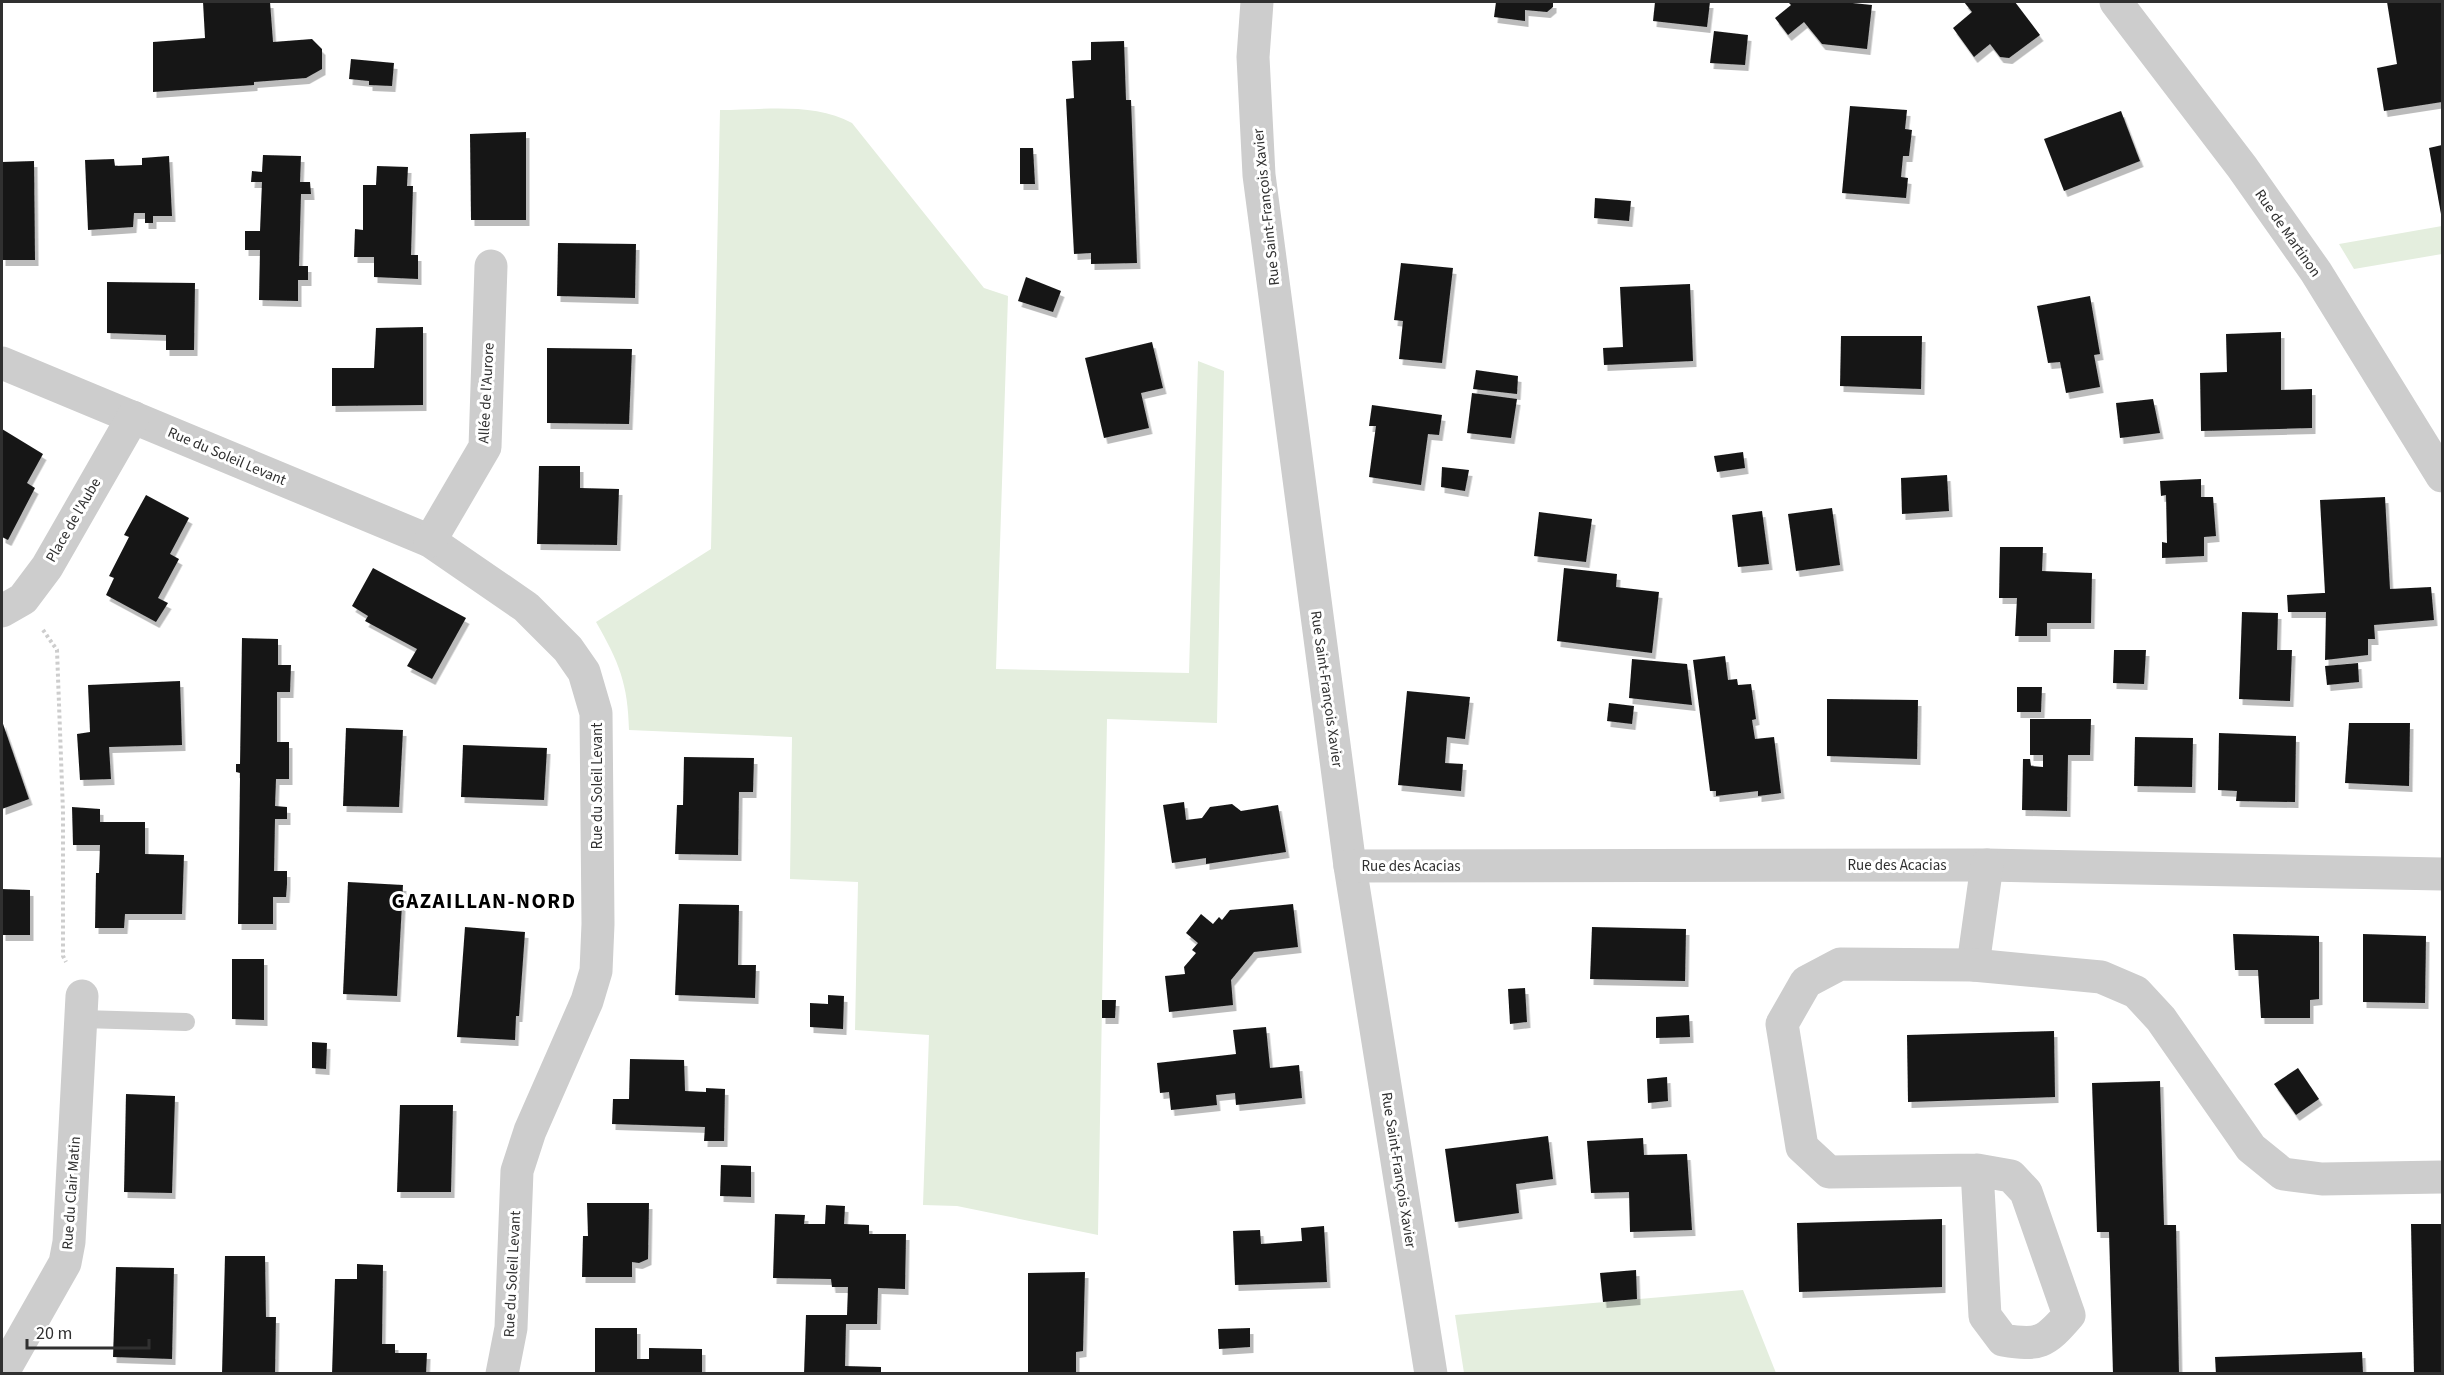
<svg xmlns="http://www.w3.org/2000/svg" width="2444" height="1375" font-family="'Source Sans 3',sans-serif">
  <defs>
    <filter id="shadow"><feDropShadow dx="3.5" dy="6" stdDeviation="0" flood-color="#0004"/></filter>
  </defs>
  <rect width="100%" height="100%" fill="#fff"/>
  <!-- green -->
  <g fill="#e4eede">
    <path d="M720,110C763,110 814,102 852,123L984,288L1008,296L996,669L1189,673L1198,361L1224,371L1217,723L1107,719L1098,1235L957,1206L923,1205L929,1035L855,1030L858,882L790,879L792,737L629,730C628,684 619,662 596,622L711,549Z"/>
    <polygon points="2442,226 2442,254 2354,269 2339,244"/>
    <polygon points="1743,1290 1776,1373 1464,1373 1455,1315"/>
  </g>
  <!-- building -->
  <g fill="#171717" filter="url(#shadow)">
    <polygon points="203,2 270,2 273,42 312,39 322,49 322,69 306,78 254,82 254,85 153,92 153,42 205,38"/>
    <polygon points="1496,2 1553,2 1553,7 1547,12 1525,10 1525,21 1494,17"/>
    <polygon points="1655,2 1710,2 1707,27 1653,21"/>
    <polygon points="1788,2 1843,2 1872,5 1867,49 1822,44 1804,22 1788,35 1775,18 1791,5"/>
    <polygon points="1964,2 2015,2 2040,35 2009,58 2000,57 1990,44 1974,57 1953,28 1972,12"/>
    <polygon points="2387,2 2442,2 2442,102 2384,111 2377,68 2397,64"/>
    <polygon points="1714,31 1748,35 1745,65 1710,63"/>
    <polygon points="1124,41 1126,100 1131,100 1137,263 1091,264 1091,253 1074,254 1066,99 1074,98 1072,61 1091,60 1091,42"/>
    <polygon points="351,59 394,63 392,86 369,85 369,81 349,79"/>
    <polygon points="1850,106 1907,110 1905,129 1912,130 1909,156 1903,156 1901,177 1908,178 1906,198 1842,193"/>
    <polygon points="2121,111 2140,161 2064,191 2044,139"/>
    <polygon points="526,132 526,220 471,220 470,134"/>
    <polygon points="2442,145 2442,214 2441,214 2429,148"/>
    <polygon points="1020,148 1033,148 1035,184 1020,184"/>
    <polygon points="263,155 301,156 300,182 310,182 311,194 301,194 299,266 308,266 308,280 298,280 298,301 259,300 260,250 245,250 245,231 260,231 262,182 251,182 252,171 262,172"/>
    <polygon points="169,156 172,216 153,216 153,223 145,223 145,213 134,213 133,227 88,230 85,160 114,159 115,166 142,165 142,158"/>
    <polygon points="34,161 35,260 2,260 2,162"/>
    <polygon points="377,166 408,167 407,186 413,186 411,255 418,255 418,279 374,277 374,257 354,257 355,229 363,230 363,185 376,185"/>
    <polygon points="1595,198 1631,201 1629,221 1594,218"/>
    <polygon points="558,243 636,244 635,298 557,296"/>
    <polygon points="1401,263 1453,268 1442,363 1399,359 1403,321 1394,320"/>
    <polygon points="1026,277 1061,291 1053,312 1018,301"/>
    <polygon points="107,282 195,283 194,350 166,350 166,335 107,333"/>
    <polygon points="1690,284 1693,361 1604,365 1603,348 1623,347 1620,287"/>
    <polygon points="2090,296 2100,354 2094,355 2100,387 2066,393 2060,362 2048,363 2037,306"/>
    <polygon points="423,327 423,405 332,406 332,368 374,368 376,328"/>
    <polygon points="2281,332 2281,390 2312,389 2312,428 2201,431 2200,373 2227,372 2226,334"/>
    <polygon points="1841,336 1922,336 1921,389 1840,386"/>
    <polygon points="1152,342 1163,388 1141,393 1149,428 1104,438 1085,358"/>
    <polygon points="547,348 632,349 629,424 547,423"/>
    <polygon points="1476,370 1518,376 1517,394 1473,389"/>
    <polygon points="1472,393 1517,399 1511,438 1467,433"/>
    <polygon points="2153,399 2160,433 2120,438 2116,403"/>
    <polygon points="1372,405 1442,415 1439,435 1428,434 1421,485 1369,477 1376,426 1369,426"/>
    <polygon points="2,429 43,454 27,483 35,488 8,540 2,537"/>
    <polygon points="1743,452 1745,468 1717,472 1714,456"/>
    <polygon points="539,466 580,466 580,488 619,489 617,545 537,544"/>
    <polygon points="1442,467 1469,470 1465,491 1441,487"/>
    <polygon points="1947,475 1949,511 1902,514 1901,478"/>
    <polygon points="2201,479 2201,497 2213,497 2216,536 2204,537 2204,556 2162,558 2162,542 2167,543 2166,495 2161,496 2160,481"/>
    <polygon points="146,495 189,518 170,554 179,559 158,598 168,603 156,622 106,595 114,578 109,576 129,537 124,535"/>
    <polygon points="2385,497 2390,589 2431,587 2434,620 2374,625 2375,639 2368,639 2368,655 2325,660 2326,612 2288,612 2287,595 2341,592 2325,593 2320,500"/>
    <polygon points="1832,508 1840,565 1796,571 1788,514"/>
    <polygon points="1762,511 1769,564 1738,567 1732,515"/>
    <polygon points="1539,512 1592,519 1586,562 1534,556"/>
    <polygon points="2000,547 2043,547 2042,571 2092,573 2091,623 2047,623 2047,636 2015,636 2017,598 1999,598"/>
    <polygon points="373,568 466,618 432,679 407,666 417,649 365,621 368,616 352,606"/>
    <polygon points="1564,568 1617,574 1616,587 1659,592 1652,653 1557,641"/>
    <polygon points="2242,612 2278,613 2277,650 2292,650 2290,701 2239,699"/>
    <polygon points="242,638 278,639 278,665 291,665 290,692 277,692 277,742 289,742 289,779 276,779 275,806 287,807 287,819 275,819 274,871 287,871 287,884 286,897 273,897 273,924 238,924 240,778 240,773 236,772 236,764 240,764"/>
    <polygon points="2114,650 2146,650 2144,684 2113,683"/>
    <polygon points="1725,656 1728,680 1737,679 1738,685 1751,684 1756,719 1752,720 1755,739 1774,737 1781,793 1758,796 1758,791 1716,796 1716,791 1710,791 1693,660"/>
    <polygon points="1632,659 1687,664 1692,705 1629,698"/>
    <polygon points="2358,663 2359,682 2327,685 2325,666"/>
    <polygon points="180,681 182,745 109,747 111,779 80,780 77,734 90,732 88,685"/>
    <polygon points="2017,687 2042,687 2041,712 2017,712"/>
    <polygon points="1407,691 1470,697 1465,739 1447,737 1445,763 1463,764 1461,791 1398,785"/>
    <polygon points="1827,699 1918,700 1917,759 1827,756"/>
    <polygon points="1609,703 1634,706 1632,724 1607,721"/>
    <polygon points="2030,719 2091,719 2090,755 2068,755 2067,811 2022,810 2023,759 2030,759 2031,766 2043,767 2043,755 2030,755"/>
    <polygon points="2,721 29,799 2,809"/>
    <polygon points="2349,723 2410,723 2409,786 2345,783"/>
    <polygon points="346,728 403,730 399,807 343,806"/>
    <polygon points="2219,733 2296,736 2295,802 2236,801 2237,791 2218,790"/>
    <polygon points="2135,737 2193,738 2192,787 2134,786"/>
    <polygon points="463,745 547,748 544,800 461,797"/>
    <polygon points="684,757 754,758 753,792 739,792 738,855 675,854 677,805 683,805"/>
    <polygon points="1184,802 1186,820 1202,818 1210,807 1232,804 1241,811 1278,805 1286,852 1206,864 1206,858 1172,863 1163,805"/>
    <polygon points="72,807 100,809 100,822 145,822 145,854 184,855 182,914 125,914 124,928 95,928 96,873 99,873 100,845 73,845"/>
    <polygon points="348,882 403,885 397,996 343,994"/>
    <polygon points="2,889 30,890 30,935 2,935"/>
    <polygon points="679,904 739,905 738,965 756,965 755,998 675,995"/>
    <polygon points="1293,904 1298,947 1254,952 1231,980 1233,1005 1169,1012 1165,976 1185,974 1184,967 1196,953 1192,950 1198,943 1186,933 1201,914 1213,924 1219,917 1222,920 1230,910"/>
    <polygon points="465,927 525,932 519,1016 516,1016 515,1040 457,1037"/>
    <polygon points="1592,927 1686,929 1685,981 1590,979"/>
    <polygon points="2233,934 2319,936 2319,999 2310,1000 2310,1018 2261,1018 2258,970 2235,970"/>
    <polygon points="2363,934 2426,936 2425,1003 2363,1002"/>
    <polygon points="232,959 264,959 264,1020 232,1019"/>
    <polygon points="1525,988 1527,1022 1510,1024 1508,989"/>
    <polygon points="828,995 844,996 843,1029 810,1027 810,1003 828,1004"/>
    <polygon points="1102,1000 1116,1000 1115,1018 1102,1018"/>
    <polygon points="1689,1015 1690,1037 1656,1038 1656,1017"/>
    <polygon points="1266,1027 1270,1068 1299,1065 1302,1098 1236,1105 1235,1093 1216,1095 1217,1105 1171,1110 1169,1092 1160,1093 1157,1063 1236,1054 1233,1030"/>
    <polygon points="2054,1031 2055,1097 1908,1102 1907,1035"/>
    <polygon points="312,1042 327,1043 326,1069 312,1068"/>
    <polygon points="630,1059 684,1060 685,1091 706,1092 706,1088 725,1089 724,1141 704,1141 705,1127 612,1124 613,1099 629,1099"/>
    <polygon points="2298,1068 2319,1099 2296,1115 2274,1084"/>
    <polygon points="1667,1077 1668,1101 1648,1103 1647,1079"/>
    <polygon points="2160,1081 2164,1225 2176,1225 2179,1374 2113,1374 2109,1232 2097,1232 2092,1083"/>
    <polygon points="126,1094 175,1096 172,1193 124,1192"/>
    <polygon points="400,1105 453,1105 451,1192 397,1192"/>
    <polygon points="1548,1136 1553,1179 1516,1184 1519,1213 1455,1222 1445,1149"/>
    <polygon points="1643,1138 1644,1155 1687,1154 1692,1230 1630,1232 1629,1192 1591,1193 1587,1141"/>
    <polygon points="721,1165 751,1166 751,1197 720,1196"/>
    <polygon points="587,1203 649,1203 648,1259 639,1263 632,1262 632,1277 582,1277 583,1236 588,1236"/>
    <polygon points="826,1205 845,1206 844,1224 869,1225 869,1234 906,1234 905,1289 878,1288 877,1324 846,1324 845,1366 881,1367 881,1374 804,1374 806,1315 847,1315 848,1287 832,1287 831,1279 773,1278 775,1214 805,1215 804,1224 825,1224"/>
    <polygon points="1942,1219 1942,1287 1799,1292 1797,1223"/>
    <polygon points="2411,1224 2442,1224 2442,1373 2414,1374"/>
    <polygon points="1324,1226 1327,1282 1235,1285 1233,1231 1260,1230 1261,1244 1302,1241 1301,1228"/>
    <polygon points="225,1256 265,1256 266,1317 276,1317 275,1374 222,1374"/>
    <polygon points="357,1264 383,1265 382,1344 395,1344 395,1353 427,1353 426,1374 332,1374 335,1279 357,1279"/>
    <polygon points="116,1267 174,1268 172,1359 113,1357"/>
    <polygon points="1636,1270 1637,1299 1603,1302 1600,1273"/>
    <polygon points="1085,1272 1083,1351 1076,1352 1076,1374 1028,1374 1028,1273"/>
    <polygon points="595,1328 637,1328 637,1359 649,1359 649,1348 702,1349 702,1374 595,1374"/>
    <polygon points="1250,1328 1250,1347 1219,1349 1218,1329"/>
    <polygon points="2362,1352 2363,1374 2216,1374 2215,1357"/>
  </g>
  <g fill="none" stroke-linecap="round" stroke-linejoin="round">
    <!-- path -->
    <polyline stroke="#cdcdcd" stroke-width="4" stroke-dasharray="3 3" stroke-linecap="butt" points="43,630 57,650 63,812 63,956 66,962"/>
    <!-- service -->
    <polyline stroke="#cdcdcd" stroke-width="18" points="82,1019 186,1022"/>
    <!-- minor -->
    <g stroke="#cdcdcd" stroke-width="33">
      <polyline points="1257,2 1253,57 1259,175 1350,866 1431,1374"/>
      <polyline points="2116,2 2242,167 2316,272 2442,476"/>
      <polyline points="2,363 430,541 526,607 568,649 584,672 596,713 598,924 596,971 587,1001 530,1131 517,1171 511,1328 502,1374"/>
      <polyline points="430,541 485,447 491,266"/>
      <polyline points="2,611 23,599 47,567 133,417"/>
      <polyline points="1350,866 1987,865 2442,874"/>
      <polyline points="1973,965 1987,865"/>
      <path d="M1977,1170L1985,1316L2003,1340C2039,1346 2045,1343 2069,1315L2026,1192L2011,1176L1977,1170L1829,1172L1802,1147L1782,1024L1806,982L1840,964L1973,965L2101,977L2136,992L2161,1019L2251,1148L2283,1174L2322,1179L2442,1177"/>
      <polyline points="2,1374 65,1263 69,1242 82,996"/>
    </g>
  </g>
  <g text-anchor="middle" stroke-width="6" stroke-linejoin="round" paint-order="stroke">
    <!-- street labels -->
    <g font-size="15" fill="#303030" stroke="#fff">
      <text transform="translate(1266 207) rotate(-96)" y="5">Rue Saint-François Xavier</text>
      <text transform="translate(2288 233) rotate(55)" y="5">Rue de Martinon</text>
      <text transform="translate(486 393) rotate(-87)" y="5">Allée de l'Aurore</text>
      <text transform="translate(227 456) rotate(23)" y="5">Rue du Soleil Levant</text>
      <text transform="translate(73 520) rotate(-60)" y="5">Place de l'Aube</text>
      <text transform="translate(1327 689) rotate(82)" y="5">Rue Saint-François Xavier</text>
      <text transform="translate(597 786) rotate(-90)" y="5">Rue du Soleil Levant</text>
      <text x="1897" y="870">Rue des Acacias</text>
      <text x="1411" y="871">Rue des Acacias</text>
      <text transform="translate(1399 1170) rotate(81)" y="5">Rue Saint-François Xavier</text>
      <text transform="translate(71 1193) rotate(-86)" y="5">Rue du Clair Matin</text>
      <text transform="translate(512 1274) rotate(-87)" y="5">Rue du Soleil Levant</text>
    </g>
    <!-- district labels -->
    <g font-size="21" font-weight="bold" letter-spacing="1.5" fill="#000" stroke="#fff">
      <text x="484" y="908">GAZAILLAN-NORD</text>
    </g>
  </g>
  <!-- border -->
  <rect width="2444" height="1375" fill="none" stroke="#303030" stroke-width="6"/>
  <!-- scale -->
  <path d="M27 1339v9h122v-9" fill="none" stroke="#303030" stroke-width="3"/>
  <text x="36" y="1339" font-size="18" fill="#303030" stroke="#ffffff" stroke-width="4.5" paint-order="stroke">20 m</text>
</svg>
